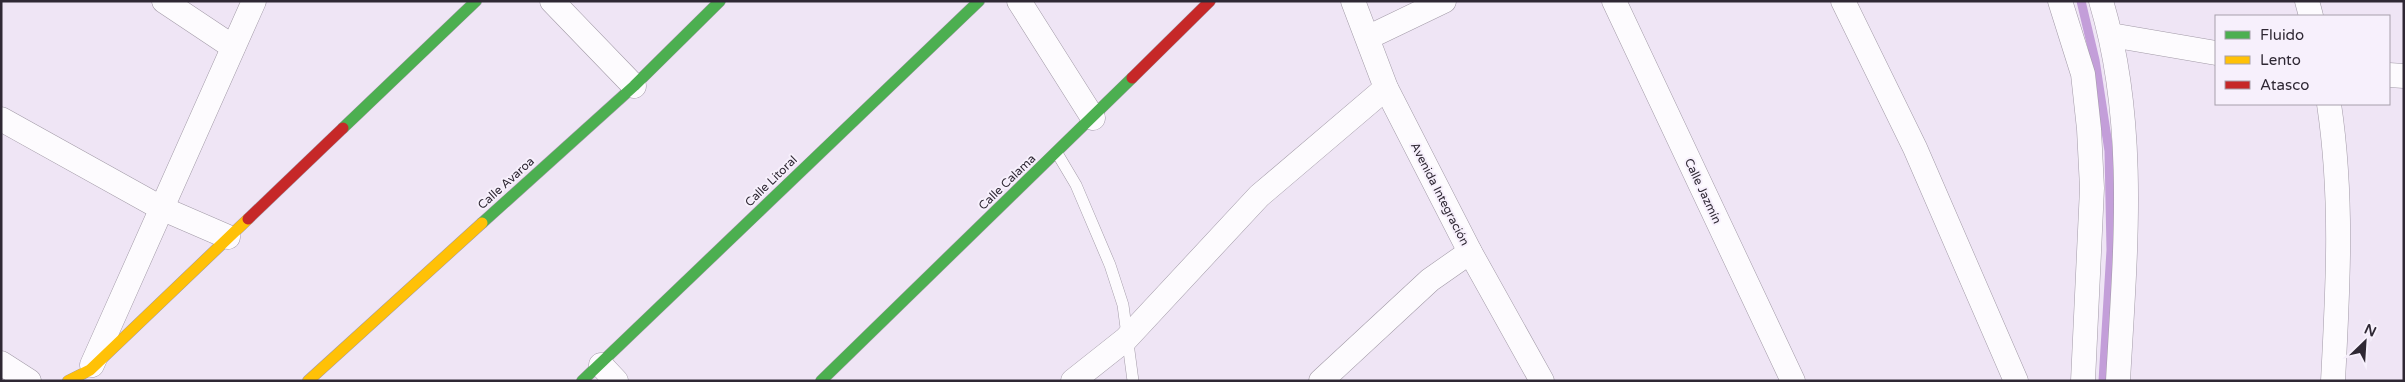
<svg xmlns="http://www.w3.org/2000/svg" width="2405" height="382" font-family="'Varela Round',sans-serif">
  <rect width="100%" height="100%" fill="#efe5f5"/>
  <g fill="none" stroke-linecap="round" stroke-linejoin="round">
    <!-- stream -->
    <polyline stroke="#c39ed9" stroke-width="9" points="2081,1 2095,60 2109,151 2111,250 2103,381"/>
    <!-- lane casing -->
    <g stroke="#a29aa7" stroke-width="12">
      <polyline id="lane" points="1057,153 1076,185 1110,265 1123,305 1133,381"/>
    </g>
    <!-- street casing -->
    <g stroke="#a29aa7" stroke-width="25">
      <g id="street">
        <polyline points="164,1 233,47"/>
        <polyline points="552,1 634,86"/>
        <polyline points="1019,1 1093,118"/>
        <polyline points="1353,1 1386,88 1470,252 1542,381"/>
        <polyline points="1614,1 1793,381"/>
        <polyline points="1843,1 1915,148 2016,381"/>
        <polyline points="2060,1 2083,74 2089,129 2092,188 2083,381"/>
        <path d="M2101,1C2138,124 2125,255 2118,381"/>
        <polyline points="2307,1 2311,16"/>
        <polyline points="2111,35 2216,53"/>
        <polyline points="1369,37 1444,1"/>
        <polyline points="2389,75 2404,76"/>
        <path d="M2329,104C2343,198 2338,286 2333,381"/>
        <polyline points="1,119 161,208 228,237"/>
        <polyline points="1,363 29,381"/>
        <polyline points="92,365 254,1"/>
        <polyline points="601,365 616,381"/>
        <polyline points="1073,381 1126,339 1259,196 1386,88"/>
        <polyline points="1321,381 1430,280 1470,252"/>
      </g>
    </g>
    <!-- fast casing -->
    <g stroke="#a29aa7" stroke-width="12">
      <g id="fast">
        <polyline points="343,128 476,1"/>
        <polyline points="482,223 634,86 720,1"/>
        <polyline points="582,381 979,1"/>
        <polyline points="821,381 1132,78"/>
      </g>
    </g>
    <!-- slow casing -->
    <g stroke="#a29aa7" stroke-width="12">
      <g id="slow">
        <polyline points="68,381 90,370 248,219"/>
        <polyline points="308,381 482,223"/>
      </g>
    </g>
    <!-- jam casing -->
    <g stroke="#a29aa7" stroke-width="12">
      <g id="jam">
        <polyline points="1132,78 1210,1"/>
        <polyline points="248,219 343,128"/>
      </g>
    </g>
    <!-- lane -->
    <use href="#lane" stroke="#fdfbfe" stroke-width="11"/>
    <!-- street -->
    <use href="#street" stroke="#fdfbfe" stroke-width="24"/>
    <!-- fast -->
    <use href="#fast" stroke="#4caf50" stroke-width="11"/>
    <!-- slow -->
    <use href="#slow" stroke="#ffc107" stroke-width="11"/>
    <!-- jam -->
    <use href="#jam" stroke="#c62828" stroke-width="11"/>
  </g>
  <g text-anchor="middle" stroke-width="4" stroke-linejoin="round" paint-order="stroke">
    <!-- street labels -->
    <g font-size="12" fill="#2f2834" stroke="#f7f0fc">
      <text transform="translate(771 181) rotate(-44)" y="4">Calle Litoral</text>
      <text transform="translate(1007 182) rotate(-44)" y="4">Calle Calama</text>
      <text transform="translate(506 183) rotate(-42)" y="4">Calle Avaroa</text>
      <text transform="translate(1703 191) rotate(65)" y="4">Calle Jazmín</text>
      <text transform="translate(1440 194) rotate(63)" y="4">Avenida Integración</text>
    </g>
  </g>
  <!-- border -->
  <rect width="2405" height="382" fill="none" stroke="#2f2834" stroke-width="5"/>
  <!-- legend -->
  <rect x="2215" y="15" width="175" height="90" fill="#f7f0fc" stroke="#a7a0ac"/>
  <rect x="2225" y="31" width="25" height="8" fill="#4caf50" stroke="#a7a0ac"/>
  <text x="2260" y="40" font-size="15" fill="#2f2834">Fluido</text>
  <rect x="2225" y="56" width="25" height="8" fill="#ffc107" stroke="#a7a0ac"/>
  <text x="2260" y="65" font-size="15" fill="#2f2834">Lento</text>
  <rect x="2225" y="81" width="25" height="8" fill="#c62828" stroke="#a7a0ac"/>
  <text x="2260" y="90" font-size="15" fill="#2f2834">Atasco</text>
  <!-- north arrow -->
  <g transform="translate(2365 342) rotate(25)" stroke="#f7f0fc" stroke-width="4" paint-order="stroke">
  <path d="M0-4L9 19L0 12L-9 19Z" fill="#2f2834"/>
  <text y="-8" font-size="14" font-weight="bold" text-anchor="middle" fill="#2f2834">N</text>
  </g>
</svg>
